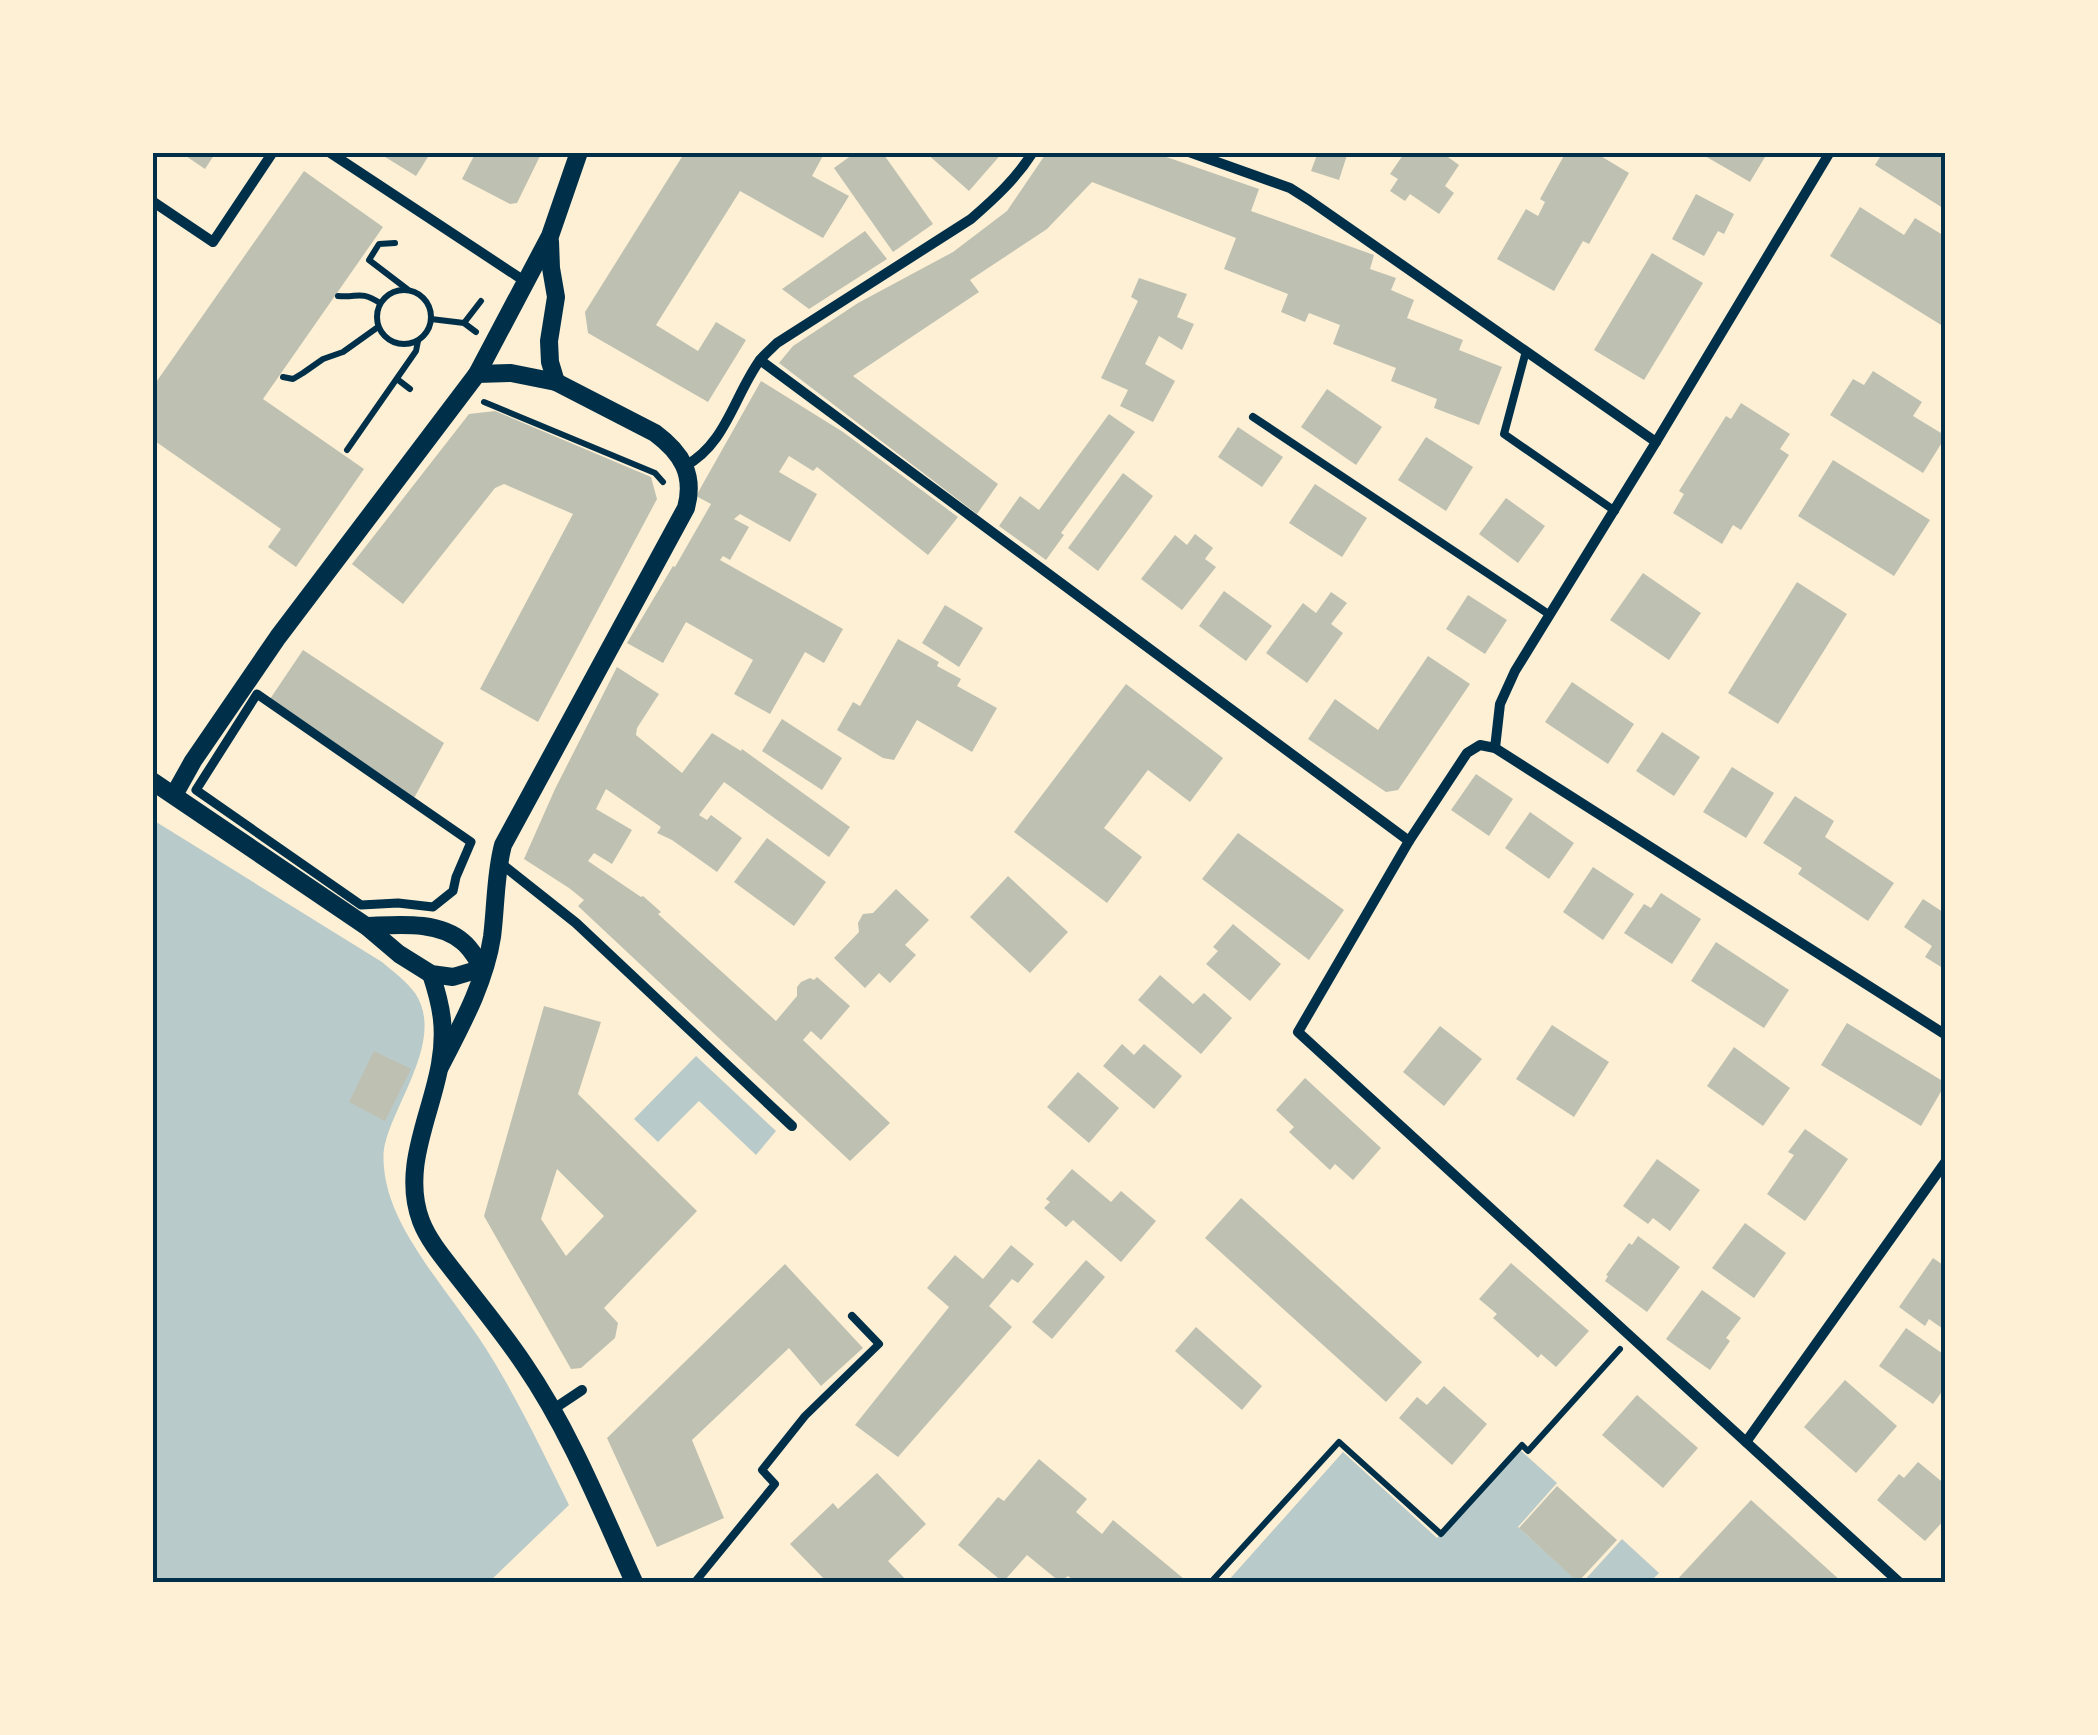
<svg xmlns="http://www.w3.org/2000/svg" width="2098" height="1735" font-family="Bitter,serif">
  <rect width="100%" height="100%" fill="#fdf0d5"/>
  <!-- green -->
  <g fill="#b9caca">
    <path d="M153,820L382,962C394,972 406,981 415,993C445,1038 396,1099 385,1144C382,1154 384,1171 386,1181C396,1234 449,1293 479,1338C514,1391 541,1448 569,1505L489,1582H153Z"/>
    <polygon points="696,1056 776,1131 756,1155 699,1101 658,1142 634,1119"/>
    <polygon points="1519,1449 1557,1483 1518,1527 1579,1582 1227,1582 1343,1452 1437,1538"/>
    <polygon points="1622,1539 1659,1573 1650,1582 1583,1582"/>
  </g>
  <!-- building -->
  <g fill="#bec0b2" fill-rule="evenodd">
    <polygon points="180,152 216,152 205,169"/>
    <polygon points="377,152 431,152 416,176"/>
    <polygon points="476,152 542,152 517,203 510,204 462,179"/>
    <polygon points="685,152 825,152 812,176 849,196 823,238 740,191 656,325 698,351 716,322 746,340 708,402 588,333 585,312"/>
    <polygon points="856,152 882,152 933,224 893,252 834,168"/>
    <polygon points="925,152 1003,152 969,191"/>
    <polygon points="1047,152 1152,152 1259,189 1251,211 1374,255 1370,269 1396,278 1391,290 1414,300 1407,318 1463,340 1459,350 1502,367 1479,425 1434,408 1437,399 1391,381 1396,368 1333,344 1340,325 1309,313 1305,322 1281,312 1288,294 1224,269 1236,238 1092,182 1047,229 970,280 979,292 853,376 998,484 977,514 779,363 793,346 858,303 953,252 1007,211"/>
    <polygon points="1318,152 1348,152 1339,180 1311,171"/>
    <polygon points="1405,152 1441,152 1459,165 1445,186 1454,193 1439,214 1410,194 1405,201 1390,191 1398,179 1390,174"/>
    <polygon points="1566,152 1594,152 1629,173 1589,244 1583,241 1554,291 1497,259 1526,209 1538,216 1545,202 1540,199"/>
    <polygon points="1698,152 1768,152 1750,182"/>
    <polygon points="1883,152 1946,152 1946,210 1875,165"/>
    <polygon points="304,171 383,227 263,399 364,469 296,567 268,547 281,529 152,439 152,388"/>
    <polygon points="1696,194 1734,214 1724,234 1718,231 1704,256 1672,239"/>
    <polygon points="1860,207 1904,235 1915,218 1946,237 1946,328 1830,256"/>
    <polygon points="865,231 887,259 809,309 782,289"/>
    <polygon points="1652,253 1703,283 1644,380 1594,350"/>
    <polygon points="1139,278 1187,294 1177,317 1194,324 1182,350 1159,336 1145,364 1175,381 1153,422 1120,406 1128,390 1101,378 1138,301 1131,297"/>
    <polygon points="1873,371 1922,402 1913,416 1946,436 1923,473 1830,415 1853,379 1864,385"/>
    <polygon points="761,381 843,432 958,517 928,555 817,467 813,471 789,456 779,472 817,494 790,542 740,514 734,519 749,527 730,560 723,556 720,560 843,629 824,663 805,652 770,714 734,694 753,660 686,622 663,663 627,643 673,566 675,567 711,504 696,496"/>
    <polygon points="1327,389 1382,427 1356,465 1301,427"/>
    <polygon points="1741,403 1790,434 1780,449 1789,455 1741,530 1733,525 1722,544 1673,513 1684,494 1679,491 1726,416 1731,419"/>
    <polygon points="495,411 651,477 657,499 538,722 480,689 573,514 504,484 495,488 403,604 352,564 469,414"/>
    <polygon points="1109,414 1135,432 1061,533 1064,535 1046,560 999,526 1020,496 1039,510"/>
    <polygon points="1238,427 1283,457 1262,487 1218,457"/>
    <polygon points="1426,437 1473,467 1446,511 1398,480"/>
    <polygon points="1833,460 1930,520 1894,576 1798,516"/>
    <polygon points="1123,473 1153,496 1098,571 1068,548"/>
    <polygon points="1315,484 1367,518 1342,557 1289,523"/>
    <polygon points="1506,498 1545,526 1518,563 1479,534"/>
    <polygon points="1195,534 1213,548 1205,559 1216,567 1182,610 1141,579 1175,535 1187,545"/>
    <polygon points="1643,573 1701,613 1669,660 1610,620"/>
    <polygon points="1797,582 1847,614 1778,724 1728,693"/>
    <polygon points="1224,591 1272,626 1246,661 1199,626"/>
    <polygon points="1331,592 1347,603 1331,624 1343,633 1307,683 1266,653 1303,603 1316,613"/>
    <polygon points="1468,595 1507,620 1485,654 1446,629"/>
    <polygon points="945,605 983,628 959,667 922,643"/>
    <polygon points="898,639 939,662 937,666 961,679 957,686 997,708 972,752 917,720 894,760 883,758 837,730 853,702 860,706"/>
    <polygon points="303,650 444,743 413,800 268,702"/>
    <polygon points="1428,656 1470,684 1398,790 1386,792 1308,739 1335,699 1378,730"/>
    <polygon points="617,667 659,694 637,728 636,735 682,773 712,733 741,751 742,749 850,827 829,857 724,782 699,815 707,820 711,815 742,838 717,872 672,840 657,833 661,827 606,789 596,809 632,830 612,864 594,853 588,861 641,897 643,896 661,912 658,914 776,1021 797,996 797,987 801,982 810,978 814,980 817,977 850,1006 821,1040 811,1031 803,1040 890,1123 850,1161 578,906 584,900 569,888 524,859 555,789"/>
    <polygon points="1572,682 1634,724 1608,764 1545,722"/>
    <polygon points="1126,684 1223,758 1190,802 1148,770 1104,828 1142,857 1107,903 1014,832"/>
    <polygon points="782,719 842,758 822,790 762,751"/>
    <polygon points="1662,732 1700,757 1674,796 1636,771"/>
    <polygon points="1732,767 1774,793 1746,838 1703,812"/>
    <polygon points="1476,774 1513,799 1489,836 1451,810"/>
    <polygon points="1795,796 1834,821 1825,837 1894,883 1868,921 1798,874 1802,868 1763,843"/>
    <polygon points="1530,812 1574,843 1549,879 1505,848"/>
    <polygon points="1238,833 1344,910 1309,960 1202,879"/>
    <polygon points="767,838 826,882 794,926 734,882"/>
    <polygon points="1593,867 1634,894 1603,940 1563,912"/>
    <polygon points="1008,876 1068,932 1030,973 970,917"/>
    <polygon points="896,889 929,920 905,945 916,955 890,983 879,973 865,988 834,958 859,932 858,923 863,914 873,913"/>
    <polygon points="1661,893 1701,919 1672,964 1624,933 1644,904 1651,908"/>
    <polygon points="1923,899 1946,914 1946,970 1925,957 1932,946 1904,927"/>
    <polygon points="1233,924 1281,964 1250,1001 1206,964 1218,951 1213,947"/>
    <polygon points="1716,942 1789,990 1764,1028 1691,981"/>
    <polygon points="1160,975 1193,1004 1204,993 1232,1018 1201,1054 1138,1000"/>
    <path d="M544,1006L601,1022L578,1094L697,1211L604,1308L618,1323L615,1338L581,1368L571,1369L484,1216ZM557,1169L604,1216L566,1256L541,1219Z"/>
    <polygon points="1847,1023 1946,1083 1921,1126 1821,1065"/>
    <polygon points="1552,1025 1609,1062 1574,1117 1516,1079"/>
    <polygon points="1440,1026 1482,1059 1444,1106 1403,1072"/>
    <polygon points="1122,1044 1134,1055 1144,1044 1182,1076 1154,1109 1103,1066"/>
    <polygon points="1734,1047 1790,1088 1763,1126 1707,1086"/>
    <polygon points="374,1051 411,1069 385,1121 349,1102"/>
    <polygon points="1078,1072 1119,1108 1089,1143 1047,1107"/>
    <polygon points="1305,1078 1381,1148 1353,1180 1335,1164 1330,1170 1289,1132 1294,1127 1276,1110"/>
    <polygon points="1805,1129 1848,1159 1805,1221 1767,1194 1794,1155 1788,1152"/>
    <polygon points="1657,1159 1700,1190 1670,1231 1653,1218 1648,1224 1623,1206"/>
    <polygon points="1072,1169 1111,1202 1121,1191 1156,1221 1121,1262 1073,1220 1066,1227 1044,1208 1050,1202 1046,1199"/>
    <polygon points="1241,1198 1422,1362 1386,1402 1205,1238"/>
    <polygon points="1745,1223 1786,1253 1754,1298 1712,1268"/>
    <polygon points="1638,1236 1680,1267 1647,1312 1605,1281 1608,1276 1606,1275 1629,1243 1632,1245"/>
    <polygon points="1011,1245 1034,1264 1018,1283 1012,1279 989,1306 1012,1327 898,1457 855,1425 949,1307 927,1288 955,1255 983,1279"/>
    <polygon points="1933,1258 1946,1267 1946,1331 1929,1319 1925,1326 1899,1307"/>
    <polygon points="1086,1260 1105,1277 1052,1339 1032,1322"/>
    <polygon points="1511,1263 1589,1331 1556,1367 1541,1354 1538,1358 1493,1318 1497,1314 1479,1299"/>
    <polygon points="785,1264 863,1348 821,1386 789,1348 692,1440 724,1518 657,1547 607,1438"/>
    <polygon points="1702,1290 1741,1318 1726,1338 1730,1341 1710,1370 1666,1339"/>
    <polygon points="1196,1327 1262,1386 1242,1410 1175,1351"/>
    <polygon points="1906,1328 1946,1356 1946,1365 1941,1372 1946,1376 1946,1386 1933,1404 1879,1366"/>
    <polygon points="1845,1380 1897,1426 1856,1473 1804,1427"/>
    <polygon points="1444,1386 1487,1424 1452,1465 1399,1418 1417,1397 1427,1405"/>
    <polygon points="1637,1395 1698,1448 1663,1488 1602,1435"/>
    <polygon points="1039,1459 1087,1499 1076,1512 1102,1534 1113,1520 1184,1579 1182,1582 1075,1582 1068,1576 1060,1582 1027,1555 1003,1582 958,1545 998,1497 1004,1501"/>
    <polygon points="1918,1462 1946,1485 1946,1518 1925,1541 1877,1500 1899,1474 1904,1478"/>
    <polygon points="877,1473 926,1524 888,1561 908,1582 827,1582 790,1544 833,1503 838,1509"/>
    <polygon points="1557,1486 1617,1540 1578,1582 1519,1528"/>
    <polygon points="1751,1500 1842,1582 1675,1582"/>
  </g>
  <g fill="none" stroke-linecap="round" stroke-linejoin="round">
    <!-- path -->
    <g stroke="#003049" stroke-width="6">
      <polyline points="395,243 379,244 369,260 407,289"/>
      <circle cx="404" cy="317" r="27"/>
      <path d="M338,296C359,298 359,290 380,303"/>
      <polyline points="431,319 464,323 476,332"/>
      <polyline points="464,323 481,301"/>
      <polyline points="283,377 293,379 303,373 323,359 343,352 378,327"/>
      <polyline points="397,379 410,389"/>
      <polyline points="484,402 655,473 663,482"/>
      <polyline points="347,450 416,351 418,341"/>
      <polyline points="1211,1582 1339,1442 1441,1534 1522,1445 1528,1451 1620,1349"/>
    </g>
    <!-- service -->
    <g stroke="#003049" stroke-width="8">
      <polyline points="1526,351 1504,434 1615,511"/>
      <polyline points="1253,417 1550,615"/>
      <polyline points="695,1582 775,1484 762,1470 805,1416 879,1344 852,1316"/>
    </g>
    <!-- pedestrian -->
    <polygon stroke="#003049" stroke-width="9" points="257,694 471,842 456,877 453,891 433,907 398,903 361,905 196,790"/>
    <!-- minor -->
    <g stroke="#003049" stroke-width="10">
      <polyline points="329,152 526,282"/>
      <polyline points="1189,152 1290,188 1309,200 1656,442"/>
      <polyline points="152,201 213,242 273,152"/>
      <polyline points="760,360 1409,841"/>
      <path d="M685,466C726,444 734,396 760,360C765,354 772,348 777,343L971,219C994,199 1016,179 1033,152"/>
      <polyline points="1495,748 1500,704 1515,671 1656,442 1830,152"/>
      <polyline points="499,862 576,923 792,1126"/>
      <polyline points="552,1410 582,1390"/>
      <polyline points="1746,1442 1946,1161"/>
      <polyline points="1899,1582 1298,1032 1409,841 1467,753 1480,745 1495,748 1946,1035"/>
    </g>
    <!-- tertiary -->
    <g stroke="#003049" stroke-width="18">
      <polyline points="550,241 551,268 556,297 549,341 550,362 556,382"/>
      <polyline points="152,781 366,926 399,954 431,974 453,977 483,968"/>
      <polyline points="174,795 193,761 278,637 477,374 550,236 579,152"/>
      <path d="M366,926C397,925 438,920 463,942C471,948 477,960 483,968"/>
      <path d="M431,974C442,1007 446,1030 440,1064C431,1116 401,1168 421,1221C429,1242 446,1261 459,1278C481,1306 504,1334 524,1364C570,1431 601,1509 634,1582"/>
      <path d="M440,1067C461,1026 485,983 492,937C496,906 495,875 503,845L686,508C695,475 682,453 655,433L556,382L511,373L477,374"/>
    </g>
  </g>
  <!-- border -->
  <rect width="2098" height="1735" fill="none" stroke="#fdf0d5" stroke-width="310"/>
  <rect x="155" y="155" width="1788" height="1425" fill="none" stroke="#003049" stroke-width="4"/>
</svg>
